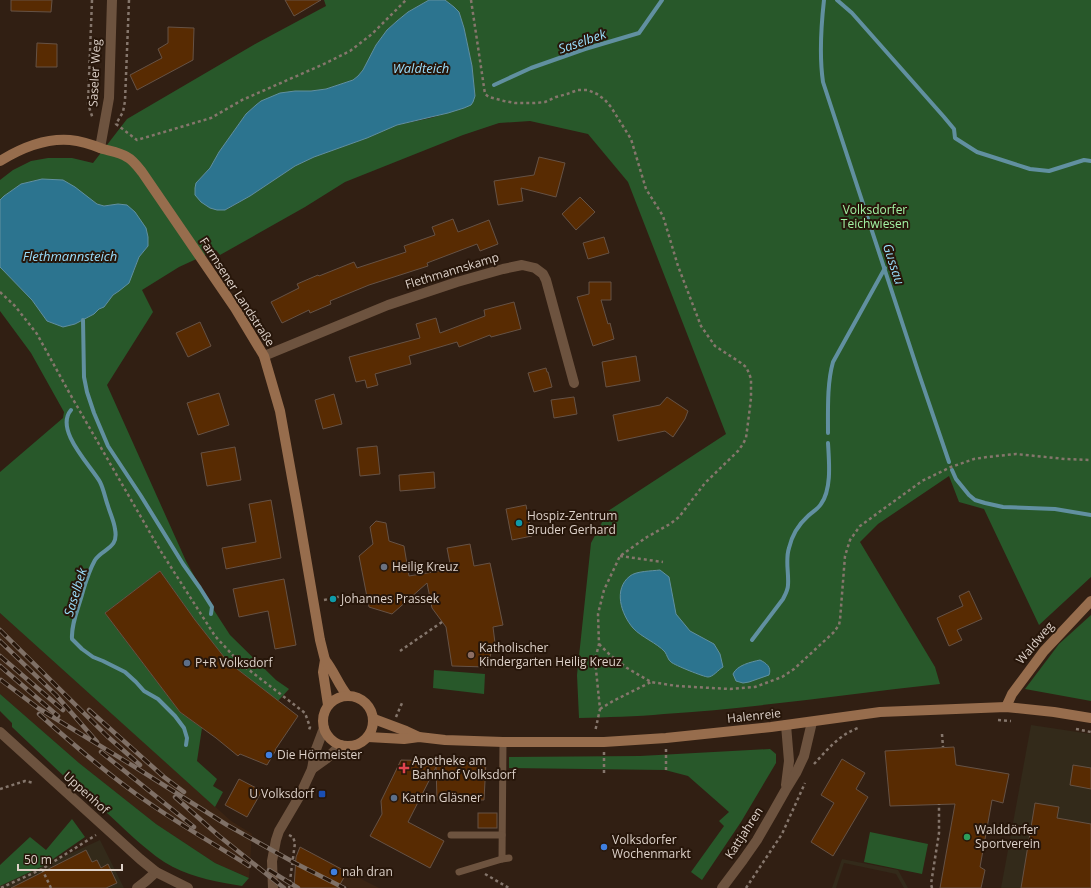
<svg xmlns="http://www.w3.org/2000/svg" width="1091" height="888" font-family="'Open Sans',sans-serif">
  <rect width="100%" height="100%" fill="#311f13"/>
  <!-- commercial -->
  <g fill="#332a1a">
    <polygon points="1031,725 1091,734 1091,888 1001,888"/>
    <polygon points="100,840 124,888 0,888 0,886"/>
    <polygon points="842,859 898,870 908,888 904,888 896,874 844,863 836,888 832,888"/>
  </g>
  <!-- built -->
  <g fill="#3b2413">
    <polygon points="0,613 231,821 252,834 249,878 215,863 156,824 79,763 0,694"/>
    <polygon points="347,872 379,888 349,888 340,883"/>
  </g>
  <!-- green -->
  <g fill="#28582a">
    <path d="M324,0H429L408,12L397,21L387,30L376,45L363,70L358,76L353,80L326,89L311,91L261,101L256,105L246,114L219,152L210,168L196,183L226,210L250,196L295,166L314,157L367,138L397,125L431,118L464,108L475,96L472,66L464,28L459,12L454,7L445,0H1091V577L1039,625L984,509L959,502L949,476L878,524L860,542L935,667L940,684C848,694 756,708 664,714C636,717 607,717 579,718L577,675L591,543L608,511L726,434L628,182L588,134L530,121L499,123L463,135L345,182L305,207L220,255L216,250L179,267L142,290L153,312L107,385L186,561L208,601L230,635L276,680L289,689L278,701L228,662L195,620L160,571L105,613L180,712L202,728L197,761L217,779L213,786L223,792L215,807L0,613V472L63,418L64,412L31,353L0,311V267L32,300L47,321L63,327L75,324L94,314L99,309L104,307L113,295L119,291L134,271L139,257L148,246L110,205L104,206L97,204L86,197L42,179L21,184L4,196L0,200V180L13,170L31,161L48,158H72L93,163L127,119L257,43L326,6Z"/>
    <polygon points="1091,615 1091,701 1025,689 1059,644"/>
    <polygon points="434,670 485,674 484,694 433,688"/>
    <path d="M0,694L79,763L156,824L215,863L249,878L242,886C219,882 194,878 173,867C150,855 126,830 107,813V808L69,773L68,780L12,727V723L0,711Z"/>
    <polygon points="770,749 776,754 776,763 741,822 702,880 691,872 724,826 719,821 729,812 688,776 665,770 509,768 509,757 640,756"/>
    <polygon points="72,819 85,837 43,866 0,886 0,865 30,837 46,850"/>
    <polygon points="870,832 928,844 922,874 864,862"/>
  </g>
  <!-- water -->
  <g fill="#2c748f" stroke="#6190a0">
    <polygon points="429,0 445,0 454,7 459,12 464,28 472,66 475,96 473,102 471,105 464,108 448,113 397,125 367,138 314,157 295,166 250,196 225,210 217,210 210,208 201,202 195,195 195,188 196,183 210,168 219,152 246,114 256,105 261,101 280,93 295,91 311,91 326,89 353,80 358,76 363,70 376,45 387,30 397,21 408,12"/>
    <polygon points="42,179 63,180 75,187 97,204 104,206 118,204 127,205 135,212 146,228 148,237 148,246 139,257 129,283 119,291 113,295 104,307 99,309 94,314 75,324 63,327 47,321 32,300 0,267 0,200 4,196 21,184"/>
    <path d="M660,570L669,577L676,614L690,631L714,644L720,654L723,667C718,670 713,677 708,677C704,677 674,665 671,662C668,660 667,655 665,652C657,643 641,637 633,628C621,614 613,589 630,576C636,571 652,571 660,570Z"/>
    <path d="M760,660C766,663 772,667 769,675L749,682L743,683L736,681L733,674C737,665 751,662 760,660Z"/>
  </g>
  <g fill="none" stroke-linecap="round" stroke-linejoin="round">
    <!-- stream -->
    <g stroke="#6190a0" stroke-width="4">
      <path d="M824,0C821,27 819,55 823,82L919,374L949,462"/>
      <polyline points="837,0 852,13 944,117 954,129 955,138 977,152 1030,169 1049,171 1084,160 1091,161"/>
      <polyline points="494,85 531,68 585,49 639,33 662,0"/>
      <polyline points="83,320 84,377 87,392 94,413 108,446 141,496 183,564 200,588 212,607 211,614"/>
      <path d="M71,410C54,430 91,466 100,482C104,490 105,498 108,506C110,513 114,521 115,529C119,549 103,548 95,560C90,569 86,581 83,591C79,607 71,623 72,639L82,649L93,657L103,661L125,672L136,682L144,691L158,699L175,716L184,728L187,738L186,745"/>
      <path d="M828,433C828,410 827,383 833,362L885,268"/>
      <polyline points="952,470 956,479 969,495 975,500 985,503 1003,507 1055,509 1091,515"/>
      <path d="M752,640L783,599C785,595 788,590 788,585C789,572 785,560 789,548C792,535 798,525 808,516C812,512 818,509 821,504C832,489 829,461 828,443"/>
    </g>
  </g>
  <!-- building -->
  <g fill="#582b02" stroke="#665245">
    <polygon points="11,0 52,0 51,12 11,11"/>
    <polygon points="285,0 321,0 294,16"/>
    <polygon points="168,27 194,28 193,60 137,90 130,75 162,58 158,49 168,43"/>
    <polygon points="37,43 57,44 57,67 36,67"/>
    <polygon points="539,157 565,163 556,197 521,188 523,201 498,205 494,181 534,175"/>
    <polygon points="580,197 595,212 576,230 562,214"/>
    <polygon points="453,219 458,232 489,220 498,244 480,251 477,244 427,263 428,266 369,285 330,301 331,304 310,313 309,310 282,323 271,302 299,288 297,284 318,275 319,276 354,262 357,268 406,252 404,246 435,235 432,227"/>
    <polygon points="604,237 609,253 588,259 583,243"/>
    <polygon points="589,282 611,282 611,300 601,300 608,324 610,323 614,339 593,346 577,297 589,294"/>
    <polygon points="514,302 521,329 491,337 490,335 459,347 457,342 409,356 411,364 375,374 378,385 367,388 365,380 356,382 349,357 420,338 416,324 436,318 440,333 485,316 484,310"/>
    <polygon points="200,322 211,346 188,357 176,333"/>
    <polygon points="636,356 640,381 606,387 602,362"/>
    <polygon points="546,368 547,372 548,372 552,387 534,392 528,373"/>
    <polygon points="219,393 229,425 198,435 187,403"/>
    <polygon points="334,394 342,424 323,429 315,400"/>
    <polygon points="574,397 577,414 554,418 551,400"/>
    <polygon points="667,397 688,411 685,419 673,437 665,431 618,441 613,415 660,405"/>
    <polygon points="377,446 380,474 360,476 357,448"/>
    <polygon points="235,447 241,480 207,486 201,453"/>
    <polygon points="434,472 435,488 400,491 399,475"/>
    <polygon points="271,500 281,558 226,569 222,548 256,542 249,504"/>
    <polygon points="526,505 532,536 512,540 506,509"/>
    <polygon points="376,521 386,523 389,541 404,546 409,576 451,569 447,548 470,544 474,566 490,563 503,625 493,627 495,643 486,667 452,666 446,627 432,608 427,583 392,614 369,607 359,556 373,544 370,527"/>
    <polygon points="160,571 195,620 228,662 298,716 275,750 276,750 267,765 240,754 238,756 216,738 180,712 105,613"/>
    <polygon points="284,579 296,645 275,649 268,611 239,617 233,589"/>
    <polygon points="969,591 982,619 957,630 962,640 949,646 937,618 963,606 959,596"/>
    <polygon points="954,747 956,765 1009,774 1003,803 992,800 980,867 985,870 981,888 940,888 955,804 890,806 885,751"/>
    <polygon points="842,759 865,773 856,789 868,797 833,856 811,842 834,803 821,795"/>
    <polygon points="401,760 486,762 484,800 437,800 436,767 408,822 444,841 430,868 370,836 382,814 381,801"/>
    <polygon points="1073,765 1091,768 1091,789 1070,785"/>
    <polygon points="239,779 262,791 247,817 225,805"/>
    <polygon points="1035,803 1059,807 1057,818 1091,824 1091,888 1021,888"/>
    <rect x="478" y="813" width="19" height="15"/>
    <polygon points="300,847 347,872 338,888 294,888 296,857"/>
    <polygon points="86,850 92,862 97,860 101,868 108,864 117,883 106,888 11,888"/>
  </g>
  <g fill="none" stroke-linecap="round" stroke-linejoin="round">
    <!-- path -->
    <g stroke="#85766c" stroke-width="2.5" stroke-dasharray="3 3" stroke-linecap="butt">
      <polyline points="92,0 88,104 93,119"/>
      <polyline points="129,0 125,101 123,112 116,124 137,140 211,118 242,100 324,64 350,51 372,34 406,0"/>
      <polyline points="471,0 485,94 489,97 504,101 515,103 535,103 545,102 556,97 567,94 578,90 588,90 597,94 605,100 611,107 631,139 646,189 663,216 678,266 701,326 715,346 741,363 746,367 749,373 751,379 751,398 749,415 746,438 743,444 738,451 705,483 679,517 670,524 647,537 620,556 604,590 598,614 599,644 595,660 600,709 595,732"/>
      <polyline points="0,292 15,306 37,334 70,394 160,550 215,636 240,663 305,713 310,727 309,730"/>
      <polyline points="620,556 663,562"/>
      <polyline points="324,600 347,595"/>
      <polyline points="599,644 610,655 627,668 651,682 677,686 730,689 755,687 782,677 794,669 834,632 839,625 840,620 845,556 850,540 860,526 922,481 951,467 974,459 987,457 1016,454 1065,459 1091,460"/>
      <polyline points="400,651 442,622"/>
      <polyline points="600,709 613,701 651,682"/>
      <polyline points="396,717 402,703"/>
      <polyline points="998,720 1011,721"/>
      <polyline points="1076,729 1091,732"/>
      <polyline points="942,734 943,747"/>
      <polyline points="666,749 666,773"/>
      <path d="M814,764C827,750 839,735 858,728"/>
      <polyline points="604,773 604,752"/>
      <polyline points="0,789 25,781 34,783"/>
      <polyline points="289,835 293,837 295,843 289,888"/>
      <polyline points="42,869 51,888"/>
      <polyline points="485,874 509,888"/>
      <polyline points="1,888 42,869 96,835"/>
      <polyline points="746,888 782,834 805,783"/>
      <polyline points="932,888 931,884 939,833 939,804"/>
    </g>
    <!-- service -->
    <g stroke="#6d533f" stroke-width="7">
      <polyline points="503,742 502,859 509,858"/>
      <polyline points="451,835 502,835"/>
      <polyline points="459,872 502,859"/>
    </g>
    <!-- minor -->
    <g stroke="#6d533f" stroke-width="10">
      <polyline points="264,356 388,305 457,282 503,269 522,265 535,268 543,274 546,280 574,383"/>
      <polyline points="137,888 146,881 156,872"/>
    </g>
    <!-- tertiary -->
    <g stroke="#6d533f" stroke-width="10">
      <polyline points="100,148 109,98 112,0"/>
      <polyline points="0,732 140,859 156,872 188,888"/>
      <polyline points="312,769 326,759 341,745"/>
      <polyline points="786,785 789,761 786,725"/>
      <polyline points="273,888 272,861 276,840 279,831 299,797 312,769 315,752 324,728"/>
      <polyline points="722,888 743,860 757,840 772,814 785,791 796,773 804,756 812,722"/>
    </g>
    <!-- secondary -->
    <g stroke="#976d4d" stroke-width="10">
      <path d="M0,161C21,148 45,138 70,140C81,141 93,145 103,149C110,151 121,153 127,157C133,160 138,167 142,172L235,308L264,356L280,411L298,511L320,640L325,660L323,672L328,705"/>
      <path d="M325,660C334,671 338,684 347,695"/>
      <circle cx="348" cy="721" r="25"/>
      <polyline points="1006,707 1012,694 1044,651 1091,601"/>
      <polyline points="374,719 406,731 419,737"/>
      <polyline points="368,737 404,739 419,737 445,740 503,742 604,742 666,738 771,727 880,712 1006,707 1054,712 1091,718"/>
    </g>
    <!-- rail casing -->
    <g stroke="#7f7066" stroke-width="4.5">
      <g id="rail">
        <polyline points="0,630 107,736 140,765"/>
        <polyline points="0,641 56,695 97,742"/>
        <polyline points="0,656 63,710"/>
        <polyline points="0,666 58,716"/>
        <polyline points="1,680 38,708 135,767 227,825 295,863 344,888"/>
        <polyline points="89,710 164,777 184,792"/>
        <path d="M39,714C68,740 97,765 128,788C166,817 208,840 249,866"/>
        <polyline points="101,752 194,827"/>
        <polyline points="175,797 219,836 284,888"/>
        <polyline points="269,870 298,888"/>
      </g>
    </g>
    <!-- rail -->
    <use href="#rail" stroke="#27160a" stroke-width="3" stroke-dasharray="9" stroke-linecap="butt"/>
  </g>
  <!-- markers -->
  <g fill="#0f9aa8" stroke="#27160a" stroke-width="1.5">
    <circle cx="519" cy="523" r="4"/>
    <circle cx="333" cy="599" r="4"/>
  </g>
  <circle fill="#6b7280" stroke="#27160a" stroke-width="1.5" cx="384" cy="567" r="4"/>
  <circle fill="#8d6e63" stroke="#27160a" stroke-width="1.5" cx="471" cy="655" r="4"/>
  <g fill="#5c6f8a" stroke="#27160a" stroke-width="1.5">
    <circle cx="187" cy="663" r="4"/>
    <circle cx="394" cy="798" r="4"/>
  </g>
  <g fill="#3f7fe0" stroke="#27160a" stroke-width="1.5">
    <circle cx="269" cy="755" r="4"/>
    <circle cx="604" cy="847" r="4"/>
    <circle cx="334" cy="872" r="4"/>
  </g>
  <path fill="#e0444e" stroke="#27160a" stroke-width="1.5" d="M402 762h4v4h4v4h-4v4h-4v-4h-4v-4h4z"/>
  <rect fill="#1a4fb4" stroke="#27160a" stroke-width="1.5" x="318" y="790" width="8" height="8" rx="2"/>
  <circle fill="#2e9e5b" stroke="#27160a" stroke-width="1.5" cx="967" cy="837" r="4"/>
  <g text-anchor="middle" stroke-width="4" stroke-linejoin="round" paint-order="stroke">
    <!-- street labels -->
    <g font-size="12" fill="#ddd1c9" stroke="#27160a">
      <text transform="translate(95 73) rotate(-87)" y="4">Saseler Weg</text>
      <text transform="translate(452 271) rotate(-17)" y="4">Flethmannskamp</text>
      <text transform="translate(237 292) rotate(57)" y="4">Farmsener Landstraße</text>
      <text transform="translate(1035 643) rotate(-50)" y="4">Waldweg</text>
      <text transform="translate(754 716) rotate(-6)" y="4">Halenreie</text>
      <text transform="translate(86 793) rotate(42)" y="4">Uppenhof</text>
      <text transform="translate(744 833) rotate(-57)" y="4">Kattjahren</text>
    </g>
    <!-- park labels -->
    <g font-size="12" fill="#a2f2a3" stroke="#27160a">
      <text x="875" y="214">Volksdorfer<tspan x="875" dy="14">Teichwiesen</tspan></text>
    </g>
    <!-- poi labels -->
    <g font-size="12" fill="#ddd1c9" stroke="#27160a" text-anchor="start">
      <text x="527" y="520">Hospiz-Zentrum<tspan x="527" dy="14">Bruder Gerhard</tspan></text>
      <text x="392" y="571">Heilig Kreuz</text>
      <text x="341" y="603">Johannes Prassek</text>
      <text x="479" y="652">Katholischer<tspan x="479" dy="14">Kindergarten Heilig Kreuz</tspan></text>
      <text x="195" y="667">P+R Volksdorf</text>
      <text x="277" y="759">Die Hörmeister</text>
      <text x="412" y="765">Apotheke am<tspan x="412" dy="14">Bahnhof Volksdorf</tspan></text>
      <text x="314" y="798" text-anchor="end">U Volksdorf</text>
      <text x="402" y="802">Katrin Gläsner</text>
      <text x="975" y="834">Walddörfer<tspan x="975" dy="14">Sportverein</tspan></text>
      <text x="612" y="844">Volksdorfer<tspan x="612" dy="14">Wochenmarkt</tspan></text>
      <text x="342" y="876">nah dran</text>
    </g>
    <!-- water labels -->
    <g font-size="13" font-style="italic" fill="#99ddfb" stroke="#27160a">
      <text transform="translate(582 41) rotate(-19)" y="5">Saselbek</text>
      <text x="421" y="73">Waldteich</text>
      <text x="70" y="261">Flethmannsteich</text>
      <text transform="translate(894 264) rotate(72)" y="5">Gussau</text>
      <text transform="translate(75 592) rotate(-73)" y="5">Saselbek</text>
    </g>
  </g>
  <!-- scale -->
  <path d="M18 864v6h104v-6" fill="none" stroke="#ddd1c9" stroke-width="2"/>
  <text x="24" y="864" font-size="12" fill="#ddd1c9" stroke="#27160a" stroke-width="3" paint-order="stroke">50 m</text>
</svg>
